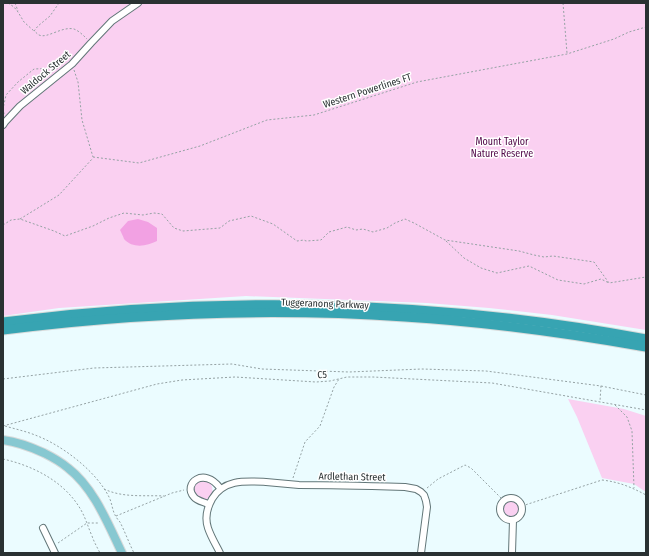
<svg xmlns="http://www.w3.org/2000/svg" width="649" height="556" font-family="'Fira Sans Condensed',sans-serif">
  <rect width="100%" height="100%" fill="#ebfcff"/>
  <!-- green -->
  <g fill="#fad0f1">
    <polygon points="3,3 646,3 646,330 552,315 489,308 427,303 246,296 59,308 3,316"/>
    <polygon points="568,399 624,409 646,416 646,492 634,484 602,478 577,417"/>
    <path d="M204,479L211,484C214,490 212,500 203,500C200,499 197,497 194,495L193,484Z"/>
    <circle cx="510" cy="509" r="9"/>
  </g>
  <!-- water -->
  <path fill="#f2a1e3" d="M138,219L148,222L157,228V241C147,246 133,249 124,239C123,236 121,232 120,230L128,221Z"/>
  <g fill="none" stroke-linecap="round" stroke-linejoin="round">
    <!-- minor casing -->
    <g stroke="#627678" stroke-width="8">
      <g id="minor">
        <polyline points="3,125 5,122 20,106 72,64 91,43 112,21 138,3"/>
        <circle cx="511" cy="509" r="11"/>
        <path d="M208,504C204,502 197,501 194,497C182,484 204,466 220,488"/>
        <polyline points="43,528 55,553"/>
        <path d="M220,553C216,545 211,537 208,528C205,519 207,508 212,499C224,479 245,481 266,482C277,483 288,484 299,485C335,485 370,486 405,487L416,489L421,492L424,495L426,501L427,507L421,553"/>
        <polyline points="512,553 513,520"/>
      </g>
    </g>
    <!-- major casing -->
    <g stroke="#d8dada" stroke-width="10">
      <path id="major" d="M3,440C18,442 31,447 44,453C52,457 61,462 68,468C94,488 108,524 122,553"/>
    </g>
    <!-- highway casing -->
    <g stroke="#d8dada" stroke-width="11">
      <g id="highway">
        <path d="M3,322C215,295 436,299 646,339"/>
        <path d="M3,330C136,313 271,308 405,317C486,322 566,333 646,347"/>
      </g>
    </g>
    <!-- path -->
    <g stroke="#95a2a4" stroke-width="1" stroke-dasharray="2 2" stroke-linecap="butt">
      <polyline points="8,3 14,7 18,12 24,22 34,31"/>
      <polyline points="15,3 18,11"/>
      <path d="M59,3L50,16L38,26L34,31C36,32 37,34 39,35C47,39 62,26 74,29C79,31 83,35 87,39"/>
      <polyline points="563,3 567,53"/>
      <polyline points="74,70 78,82 82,120 93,157"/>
      <polyline points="4,114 3,109 6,95 18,82 34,69 58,68"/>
      <polyline points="93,157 139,163 200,146 267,120 314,115 417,82 567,54 614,39 629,32 646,27"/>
      <polyline points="20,219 59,195 93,158"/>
      <polyline points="3,225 11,220 20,219 54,231 65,236 93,226 109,218 124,213 143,215 154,213 162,214 174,228 183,231 220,228 229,221 251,216 273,224 297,241 304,240 306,241 321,240 329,232 347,227 356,230 363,229 373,232 387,228 395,223 405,219 414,223 445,240 519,251 534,255 544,257 553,256 594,262 609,283 646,277"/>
      <polyline points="446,241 464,258 481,268 497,273 529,266 558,280 584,284 601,279 609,283"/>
      <polyline points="3,379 94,368 232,364 262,369 349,372 422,369 486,371 601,386 600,401"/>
      <polyline points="601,386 646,395"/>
      <polyline points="615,405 627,417 632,431 634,488"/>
      <polyline points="3,426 157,384 182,380 235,377 316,382 330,381 347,377 373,377 492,383 646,410"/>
      <path d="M5,426C15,429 25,431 35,435C62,445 96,471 109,497C112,503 112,509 115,515C116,517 118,520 120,522C125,532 129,543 134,553"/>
      <path d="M3,459C34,466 65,482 81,510C86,519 88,527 92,536C94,542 97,547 100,553"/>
      <polyline points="293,478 305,442 320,426 334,387 339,379"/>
      <polyline points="427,488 438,479 465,465 471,468 503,500"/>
      <path d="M104,489C123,498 144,495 164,496"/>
      <path d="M522,506L602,480C619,482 631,487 646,495"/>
      <polyline points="116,516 172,493 184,490"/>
      <polyline points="58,543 87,523 99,523"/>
    </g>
    <!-- minor -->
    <use href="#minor" stroke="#fff" stroke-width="6"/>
    <!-- major -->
    <use href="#major" stroke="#87c8d1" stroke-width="8"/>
    <!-- highway -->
    <use href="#highway" stroke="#37a4b2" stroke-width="9"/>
  </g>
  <g text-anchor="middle" stroke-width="3" stroke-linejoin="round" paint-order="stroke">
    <!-- street labels -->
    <g font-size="10" fill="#293132" stroke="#fff">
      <text transform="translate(45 72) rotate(-40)" y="4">Waldock Street</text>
      <text transform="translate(367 90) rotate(-18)" y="4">Western Powerlines FT</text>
      <text transform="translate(325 303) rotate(2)" y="4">Tuggeranong Parkway</text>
      <text transform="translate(322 374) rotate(-3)" y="4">C5</text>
      <text transform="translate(352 476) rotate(1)" y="4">Ardlethan Street</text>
    </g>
    <!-- park labels -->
    <g font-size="10" fill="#500848" stroke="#fff">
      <text x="502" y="145">Mount Taylor<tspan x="502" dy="12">Nature Reserve</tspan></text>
    </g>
  </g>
  <!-- border -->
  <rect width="649" height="556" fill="none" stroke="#293132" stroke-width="8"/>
</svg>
